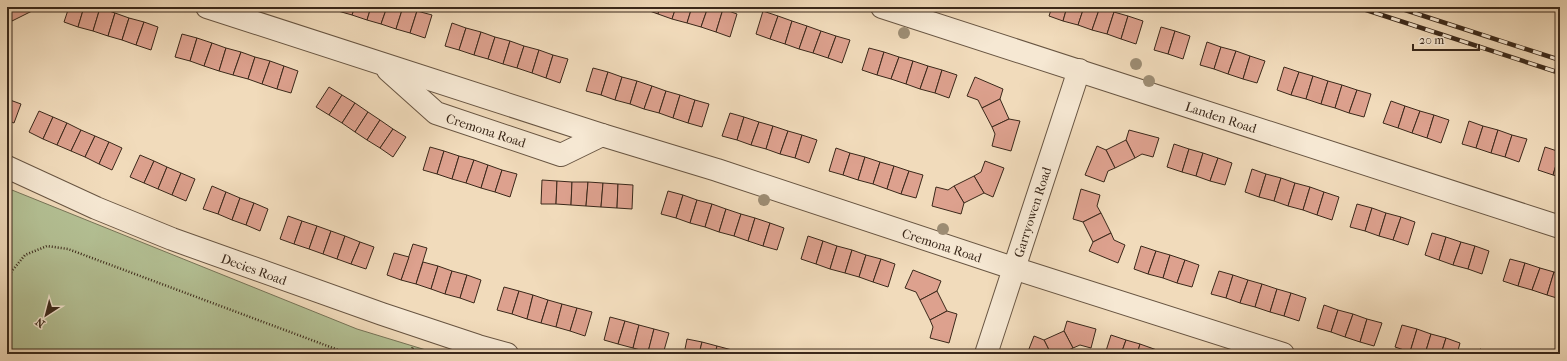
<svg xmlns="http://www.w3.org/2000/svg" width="1567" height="361" font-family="'IM FELL French Canon',serif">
  <rect width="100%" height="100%" fill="#f1dbbb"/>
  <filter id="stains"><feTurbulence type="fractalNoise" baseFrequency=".005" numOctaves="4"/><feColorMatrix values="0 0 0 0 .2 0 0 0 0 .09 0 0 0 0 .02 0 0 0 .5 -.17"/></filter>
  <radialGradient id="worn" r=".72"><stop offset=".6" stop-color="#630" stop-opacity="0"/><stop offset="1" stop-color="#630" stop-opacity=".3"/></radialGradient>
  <!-- green -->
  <polygon fill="#b4c195" stroke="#777458" points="7,188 357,329 439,354 7,354"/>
  <!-- building -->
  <g fill="#dda18e" stroke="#3a281a">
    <polygon points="7,7 30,7 32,11 12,21 7,12"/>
    <polygon points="30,7 51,7 50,11 39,7 32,11"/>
    <polygon points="69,7 84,7 78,27 64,22"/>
    <polygon points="84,7 100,8 93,31 78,27"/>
    <polygon points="339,7 355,7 352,15 338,11"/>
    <polygon points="355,7 371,7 367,20 352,15"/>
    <polygon points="371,7 387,7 381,24 367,20"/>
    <polygon points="387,7 403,7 396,29 381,24"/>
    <polygon points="403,7 417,11 410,33 396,29"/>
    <polygon points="644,7 660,7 658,14 644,9"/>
    <polygon points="660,7 676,7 672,19 658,14"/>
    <polygon points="676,7 692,7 687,23 672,19"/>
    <polygon points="692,7 708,7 701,27 687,23"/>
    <polygon points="708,7 716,7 723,9 716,32 701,27"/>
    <polygon points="1052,7 1067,7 1063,21 1049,16"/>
    <polygon points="1067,7 1084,7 1078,25 1063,21"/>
    <polygon points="1084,7 1100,7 1092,30 1078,25"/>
    <polygon points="1100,7 1114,12 1107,34 1092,30"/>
    <polygon points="100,8 115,13 108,36 93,31"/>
    <polygon points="723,9 737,14 730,37 716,32"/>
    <polygon points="417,11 432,15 425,38 410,33"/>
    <polygon points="763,11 778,16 770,39 756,34"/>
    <polygon points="7,12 12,21 7,23"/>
    <polygon points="1114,12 1128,16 1121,39 1107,34"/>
    <polygon points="115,13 129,18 122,40 108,36"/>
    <polygon points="778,16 792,21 785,44 770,39"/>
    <polygon points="1128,16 1143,21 1136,44 1121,39"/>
    <polygon points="129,18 144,22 136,45 122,40"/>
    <polygon points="792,21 807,26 799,49 785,44"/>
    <polygon points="144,22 158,27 151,50 136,45"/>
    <polygon points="452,23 466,28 459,50 445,46"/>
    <polygon points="807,26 821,31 813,53 799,49"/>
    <polygon points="1161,27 1175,31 1168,54 1154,50"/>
    <polygon points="466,28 481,32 474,55 459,50"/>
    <polygon points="821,31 836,36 828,58 813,53"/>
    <polygon points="1175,31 1190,36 1183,59 1168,54"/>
    <polygon points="481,32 495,37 488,59 474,55"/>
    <polygon points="182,34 197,38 190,61 175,57"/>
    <polygon points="836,36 850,40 842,63 828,58"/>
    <polygon points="495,37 510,41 503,64 488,59"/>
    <polygon points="197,38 212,43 204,66 190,61"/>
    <polygon points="510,41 524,46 517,68 503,64"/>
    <polygon points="1207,42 1221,47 1214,69 1200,65"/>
    <polygon points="212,43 226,48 219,71 204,66"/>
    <polygon points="524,46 539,50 532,73 517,68"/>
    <polygon points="1221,47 1236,51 1228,74 1214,69"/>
    <polygon points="226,48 241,52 233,75 219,71"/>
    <polygon points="869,48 884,52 877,75 862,70"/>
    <polygon points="539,50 553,55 546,78 532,73"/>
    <polygon points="1236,51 1250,56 1243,79 1228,74"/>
    <polygon points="241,52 255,57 248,79 233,75"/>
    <polygon points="884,52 899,57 891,79 877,75"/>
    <polygon points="553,55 568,59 560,83 546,78"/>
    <polygon points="1250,56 1265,61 1257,83 1243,79"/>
    <polygon points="255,57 270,61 262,84 248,79"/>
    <polygon points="899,57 913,61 906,84 891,79"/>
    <polygon points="270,61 284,66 277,89 262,84"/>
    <polygon points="913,61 928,66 920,89 906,84"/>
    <polygon points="284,66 298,71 291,93 277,89"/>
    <polygon points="928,66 942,70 935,93 920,89"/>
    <polygon points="1284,67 1299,72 1291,95 1277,90"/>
    <polygon points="593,68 608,72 601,95 586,91"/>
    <polygon points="942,70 957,75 949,98 935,93"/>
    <polygon points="608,72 622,77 615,100 601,95"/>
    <polygon points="1299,72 1313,76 1306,99 1291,95"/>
    <polygon points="1313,76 1328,81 1321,104 1306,99"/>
    <polygon points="622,77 637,81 630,104 615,100"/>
    <polygon points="975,77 1003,89 1000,99 982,108 978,100 967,96"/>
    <polygon points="637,81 652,86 644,109 630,104"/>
    <polygon points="1328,81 1342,85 1335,108 1321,104"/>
    <polygon points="1342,85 1357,90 1349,113 1335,108"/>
    <polygon points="652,86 666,91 659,113 644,109"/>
    <polygon points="329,87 342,95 329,115 316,107"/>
    <polygon points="1357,90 1371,94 1364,117 1349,113"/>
    <polygon points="666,91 680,95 673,118 659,113"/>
    <polygon points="7,95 10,100 21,104 14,123 7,120"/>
    <polygon points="342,95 355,103 342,123 329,115"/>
    <polygon points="680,95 695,100 688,123 673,118"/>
    <polygon points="1000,99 1009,119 992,127 982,108"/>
    <polygon points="695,100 709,104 702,127 688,123"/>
    <polygon points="1391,101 1405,106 1398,128 1383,123"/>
    <polygon points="355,103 368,112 355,132 342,123"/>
    <polygon points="1405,106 1420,111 1412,133 1398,128"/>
    <polygon points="39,111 53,117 43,139 29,132"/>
    <polygon points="1420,111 1434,115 1427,138 1412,133"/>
    <polygon points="368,112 380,120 367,140 355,132"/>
    <polygon points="730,113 744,117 737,140 722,136"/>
    <polygon points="1434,115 1449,120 1441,143 1427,138"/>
    <polygon points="53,117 67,123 57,145 43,139"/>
    <polygon points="744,117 759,122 751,145 737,140"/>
    <polygon points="1009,119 1020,121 1011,151 992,146 995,134 992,127"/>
    <polygon points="380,120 393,129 380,148 367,140"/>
    <polygon points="1469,121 1483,126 1476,148 1462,144"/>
    <polygon points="759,122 773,126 766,149 751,145"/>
    <polygon points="67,123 81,130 71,151 57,145"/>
    <polygon points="773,126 788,131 780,154 766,149"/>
    <polygon points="1483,126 1498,130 1491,153 1476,148"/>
    <polygon points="393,129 406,137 393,157 380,148"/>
    <polygon points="81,130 95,136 85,157 71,151"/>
    <polygon points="1129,130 1159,138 1153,157 1142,154 1135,158 1126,140"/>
    <polygon points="1498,130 1512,135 1505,157 1491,153"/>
    <polygon points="788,131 802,135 795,158 780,154"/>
    <polygon points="802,135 817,140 809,163 795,158"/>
    <polygon points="1512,135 1527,139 1519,162 1505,157"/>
    <polygon points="95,136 109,142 99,164 85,157"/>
    <polygon points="1126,140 1135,158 1115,168 1106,150"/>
    <polygon points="109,142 122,148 112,170 99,164"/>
    <polygon points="1174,144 1189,149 1182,172 1167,167"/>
    <polygon points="1097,146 1106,150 1115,168 1108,171 1104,182 1085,175"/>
    <polygon points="430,147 444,151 437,174 423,170"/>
    <polygon points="1545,147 1560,152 1553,175 1538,170"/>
    <polygon points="836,148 850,153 843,175 829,171"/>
    <polygon points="1189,149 1203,153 1196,176 1182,172"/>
    <polygon points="444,151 459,156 452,179 437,174"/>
    <polygon points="1560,152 1560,177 1553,175"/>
    <polygon points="850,153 865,157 858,180 843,175"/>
    <polygon points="1203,153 1218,158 1210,181 1196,176"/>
    <polygon points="140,155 154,161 144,183 130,177"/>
    <polygon points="459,156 474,160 466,183 452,179"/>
    <polygon points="865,157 880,162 873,184 858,180"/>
    <polygon points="1218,158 1232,163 1225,185 1210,181"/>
    <polygon points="474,160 488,165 481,188 466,183"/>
    <polygon points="154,161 167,167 158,189 144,183"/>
    <polygon points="985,161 1004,168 993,197 984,193 974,176 981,172"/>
    <polygon points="880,162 894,166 887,189 873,184"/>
    <polygon points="488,165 502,170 495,192 481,188"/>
    <polygon points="894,166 909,171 901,194 887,189"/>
    <polygon points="167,167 181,173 172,195 158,189"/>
    <polygon points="1252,169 1266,174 1259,197 1245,192"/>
    <polygon points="502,170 517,174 510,197 495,192"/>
    <polygon points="909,171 923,175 916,198 901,194"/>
    <polygon points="181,173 195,179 186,201 172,195"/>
    <polygon points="1266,174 1281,178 1274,201 1259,197"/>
    <polygon points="974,176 984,193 964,203 954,186"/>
    <polygon points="1281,178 1295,183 1288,206 1274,201"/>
    <polygon points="542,180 557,181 556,204 541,204"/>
    <polygon points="557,181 572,182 571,205 556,204"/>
    <polygon points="572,182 588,182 586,206 571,205"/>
    <polygon points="588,182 603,183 601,207 586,206"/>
    <polygon points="603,183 618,184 617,208 601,207"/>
    <polygon points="1295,183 1310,187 1303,210 1288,206"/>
    <polygon points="618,184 633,185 632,209 617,208"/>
    <polygon points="212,186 226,192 218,214 203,209"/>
    <polygon points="954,186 964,203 961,214 932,206 936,187 948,190"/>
    <polygon points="1310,187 1324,192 1317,215 1303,210"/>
    <polygon points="1081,189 1100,195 1097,206 1101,213 1083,222 1073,219"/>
    <polygon points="668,191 683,195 676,218 661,214"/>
    <polygon points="226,192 240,198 232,220 218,214"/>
    <polygon points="1324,192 1339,197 1332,220 1317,215"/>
    <polygon points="683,195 697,200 690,223 676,218"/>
    <polygon points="240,198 254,203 246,225 232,220"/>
    <polygon points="697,200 712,204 705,227 690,223"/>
    <polygon points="254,203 268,209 260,231 246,225"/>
    <polygon points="712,204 726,209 719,232 705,227"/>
    <polygon points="1357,204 1372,208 1365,231 1350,227"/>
    <polygon points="1372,208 1386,213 1379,236 1365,231"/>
    <polygon points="726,209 741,214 734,236 719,232"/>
    <polygon points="1101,213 1111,233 1093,242 1083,222"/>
    <polygon points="1386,213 1401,217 1393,240 1379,236"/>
    <polygon points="741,214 755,218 748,241 734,236"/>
    <polygon points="288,216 302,221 294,244 280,239"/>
    <polygon points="1401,217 1415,222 1408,245 1393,240"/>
    <polygon points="755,218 770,223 763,246 748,241"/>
    <polygon points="302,221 317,226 309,249 294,244"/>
    <polygon points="770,223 784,228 777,250 763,246"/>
    <polygon points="317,226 331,231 323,254 309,249"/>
    <polygon points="331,231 345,236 337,259 323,254"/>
    <polygon points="1111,233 1114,240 1125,245 1118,263 1089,251 1093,242"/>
    <polygon points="1432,233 1446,237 1439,260 1425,255"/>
    <polygon points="345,236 360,242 351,264 337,259"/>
    <polygon points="808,236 823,241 816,264 801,259"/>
    <polygon points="1446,237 1461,242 1453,265 1439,260"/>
    <polygon points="823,241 837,246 830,269 816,264"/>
    <polygon points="360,242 374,247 366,269 351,264"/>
    <polygon points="1461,242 1475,246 1468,269 1453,265"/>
    <polygon points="413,244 427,248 416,284 401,280"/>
    <polygon points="837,246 852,250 845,273 830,269"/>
    <polygon points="1141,246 1156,251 1148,274 1134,269"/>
    <polygon points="1475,246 1489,251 1482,274 1468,269"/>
    <polygon points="852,250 866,255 859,277 845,273"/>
    <polygon points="1156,251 1170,255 1163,278 1148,274"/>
    <polygon points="394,253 409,257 401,280 387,275"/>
    <polygon points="866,255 881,259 873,282 859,277"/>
    <polygon points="1170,255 1185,260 1177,283 1163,278"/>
    <polygon points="881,259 895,264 888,287 873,282"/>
    <polygon points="1510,259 1525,263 1518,286 1503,281"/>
    <polygon points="1185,260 1199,265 1192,287 1177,283"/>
    <polygon points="423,262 438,266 431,289 416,284"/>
    <polygon points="1525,263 1540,268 1532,290 1518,286"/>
    <polygon points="438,266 452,271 445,294 431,289"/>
    <polygon points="1540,268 1554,272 1547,295 1532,290"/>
    <polygon points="913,270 941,281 937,291 920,300 916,292 905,288"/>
    <polygon points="452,271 467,275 460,298 445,294"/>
    <polygon points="1219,271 1233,275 1226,298 1211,294"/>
    <polygon points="1554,272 1560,274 1560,299 1547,295"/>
    <polygon points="467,275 481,280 474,303 460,298"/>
    <polygon points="1233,275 1248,280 1240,303 1226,298"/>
    <polygon points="1248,280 1262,284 1255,307 1240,303"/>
    <polygon points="1262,284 1277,289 1270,312 1255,307"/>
    <polygon points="504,287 519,291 512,314 497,310"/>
    <polygon points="1277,289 1291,293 1284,316 1270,312"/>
    <polygon points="519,291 533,295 527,319 512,314"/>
    <polygon points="937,291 947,311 930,320 920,300"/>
    <polygon points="1291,293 1306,298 1299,321 1284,316"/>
    <polygon points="533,295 548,300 541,323 527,319"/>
    <polygon points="548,300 562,304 556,327 541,323"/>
    <polygon points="562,304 577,308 570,331 556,327"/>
    <polygon points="1324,305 1338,310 1331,332 1317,328"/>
    <polygon points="577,308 592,312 585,336 570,331"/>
    <polygon points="1338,310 1353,314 1345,337 1331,332"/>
    <polygon points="947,311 957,314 949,343 930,338 933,327 930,320"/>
    <polygon points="1353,314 1367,319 1360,342 1345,337"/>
    <polygon points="610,317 625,321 618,344 604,340"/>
    <polygon points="1367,319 1382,323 1374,346 1360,342"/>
    <polygon points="625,321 639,325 633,348 618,344"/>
    <polygon points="1067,321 1096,329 1091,348 1080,345 1073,348 1064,331"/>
    <polygon points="639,325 654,329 648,352 633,348"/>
    <polygon points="1402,325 1417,329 1410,352 1395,347"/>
    <polygon points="654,329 669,333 663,354 648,352"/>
    <polygon points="1417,329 1431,334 1425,354 1417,354 1410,352"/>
    <polygon points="1064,331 1073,348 1061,354 1051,354 1044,340"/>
    <polygon points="1431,334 1446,338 1441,354 1425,354"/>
    <polygon points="1111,335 1126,340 1121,354 1105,354"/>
    <polygon points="1034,336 1044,340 1051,354 1027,354"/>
    <polygon points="1446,338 1460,343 1457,354 1441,354"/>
    <polygon points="687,339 702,342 699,354 684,354"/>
    <polygon points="1126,340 1140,344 1137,354 1121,354"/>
    <polygon points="702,342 717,346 715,354 699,354"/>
    <polygon points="1140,344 1154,349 1153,354 1137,354"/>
    <polygon points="717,346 732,350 730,354 715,354"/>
    <polygon points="1154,349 1169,354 1153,354"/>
    <polygon points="1480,349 1494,354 1479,354"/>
    <polygon points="732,350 747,353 746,354 730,354"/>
  </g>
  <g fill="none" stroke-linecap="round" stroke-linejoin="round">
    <!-- street casing -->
    <g stroke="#685542" stroke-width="24">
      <g id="street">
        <polyline points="207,7 602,135 717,170 1013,268 1283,354"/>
        <polyline points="882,7 1560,227"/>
        <polyline points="388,70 436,113 561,155 602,135"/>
        <polyline points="7,167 96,208 172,239 382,314 478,346 507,354"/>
        <polyline points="986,354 1079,70"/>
      </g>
    </g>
    <!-- path -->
    <g stroke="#3a281a" stroke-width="2.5" stroke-dasharray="1 2" stroke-linecap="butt">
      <polyline points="7,277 25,255 47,246 68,249 349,354"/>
      <polyline points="410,354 413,347"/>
    </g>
    <!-- street -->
    <use href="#street" stroke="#f6e8d3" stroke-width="22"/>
    <!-- rail casing -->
    <g stroke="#3a281a" stroke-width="4.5">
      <g id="rail">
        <polyline points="1357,7 1560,73"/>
        <polyline points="1396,7 1560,60"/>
      </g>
    </g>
    <!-- rail -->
    <use href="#rail" stroke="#f6e8d3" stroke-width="3" stroke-dasharray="9" stroke-linecap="butt"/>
  </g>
  <!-- trees -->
  <g fill="#9d8d74">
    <circle cx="904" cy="33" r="6"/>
    <circle cx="1136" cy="64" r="6"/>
    <circle cx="1149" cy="81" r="6"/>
    <circle cx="764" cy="200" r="6"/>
    <circle cx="943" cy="229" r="6"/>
  </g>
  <g text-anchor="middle" stroke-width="4" stroke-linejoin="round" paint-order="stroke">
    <!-- street labels -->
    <g font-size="13" fill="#3a281a" stroke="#f6e8d3">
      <text transform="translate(1221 117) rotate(18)" y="5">Landen Road</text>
      <text transform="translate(486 130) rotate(18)" y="5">Cremona Road</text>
      <text transform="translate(1032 212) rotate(-72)" y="5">Garryowen Road</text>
      <text transform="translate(942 245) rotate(18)" y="5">Cremona Road</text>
      <text transform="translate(254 269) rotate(20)" y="5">Decies Road</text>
    </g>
  </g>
  <!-- margin -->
  <rect width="1567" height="361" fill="none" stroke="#f1dbbb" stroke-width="24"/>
  <rect x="8" y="8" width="1551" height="345" fill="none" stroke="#3a281a" stroke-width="2"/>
  <rect x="12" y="12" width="1543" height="337" fill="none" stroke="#3a281a"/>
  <!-- north arrow -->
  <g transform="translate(46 315) rotate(216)" stroke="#f6e8d3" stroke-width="3" paint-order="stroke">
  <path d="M0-3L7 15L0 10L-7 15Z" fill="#3a281a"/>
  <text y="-6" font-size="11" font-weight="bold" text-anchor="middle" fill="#3a281a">N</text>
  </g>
  <!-- scale -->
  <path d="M1413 44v6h66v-6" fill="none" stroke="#3a281a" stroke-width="2"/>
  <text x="1419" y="44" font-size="12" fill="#3a281a" stroke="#f6e8d3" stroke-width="3" paint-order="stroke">20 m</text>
  <rect width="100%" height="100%" filter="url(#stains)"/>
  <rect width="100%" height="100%" fill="url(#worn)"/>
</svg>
